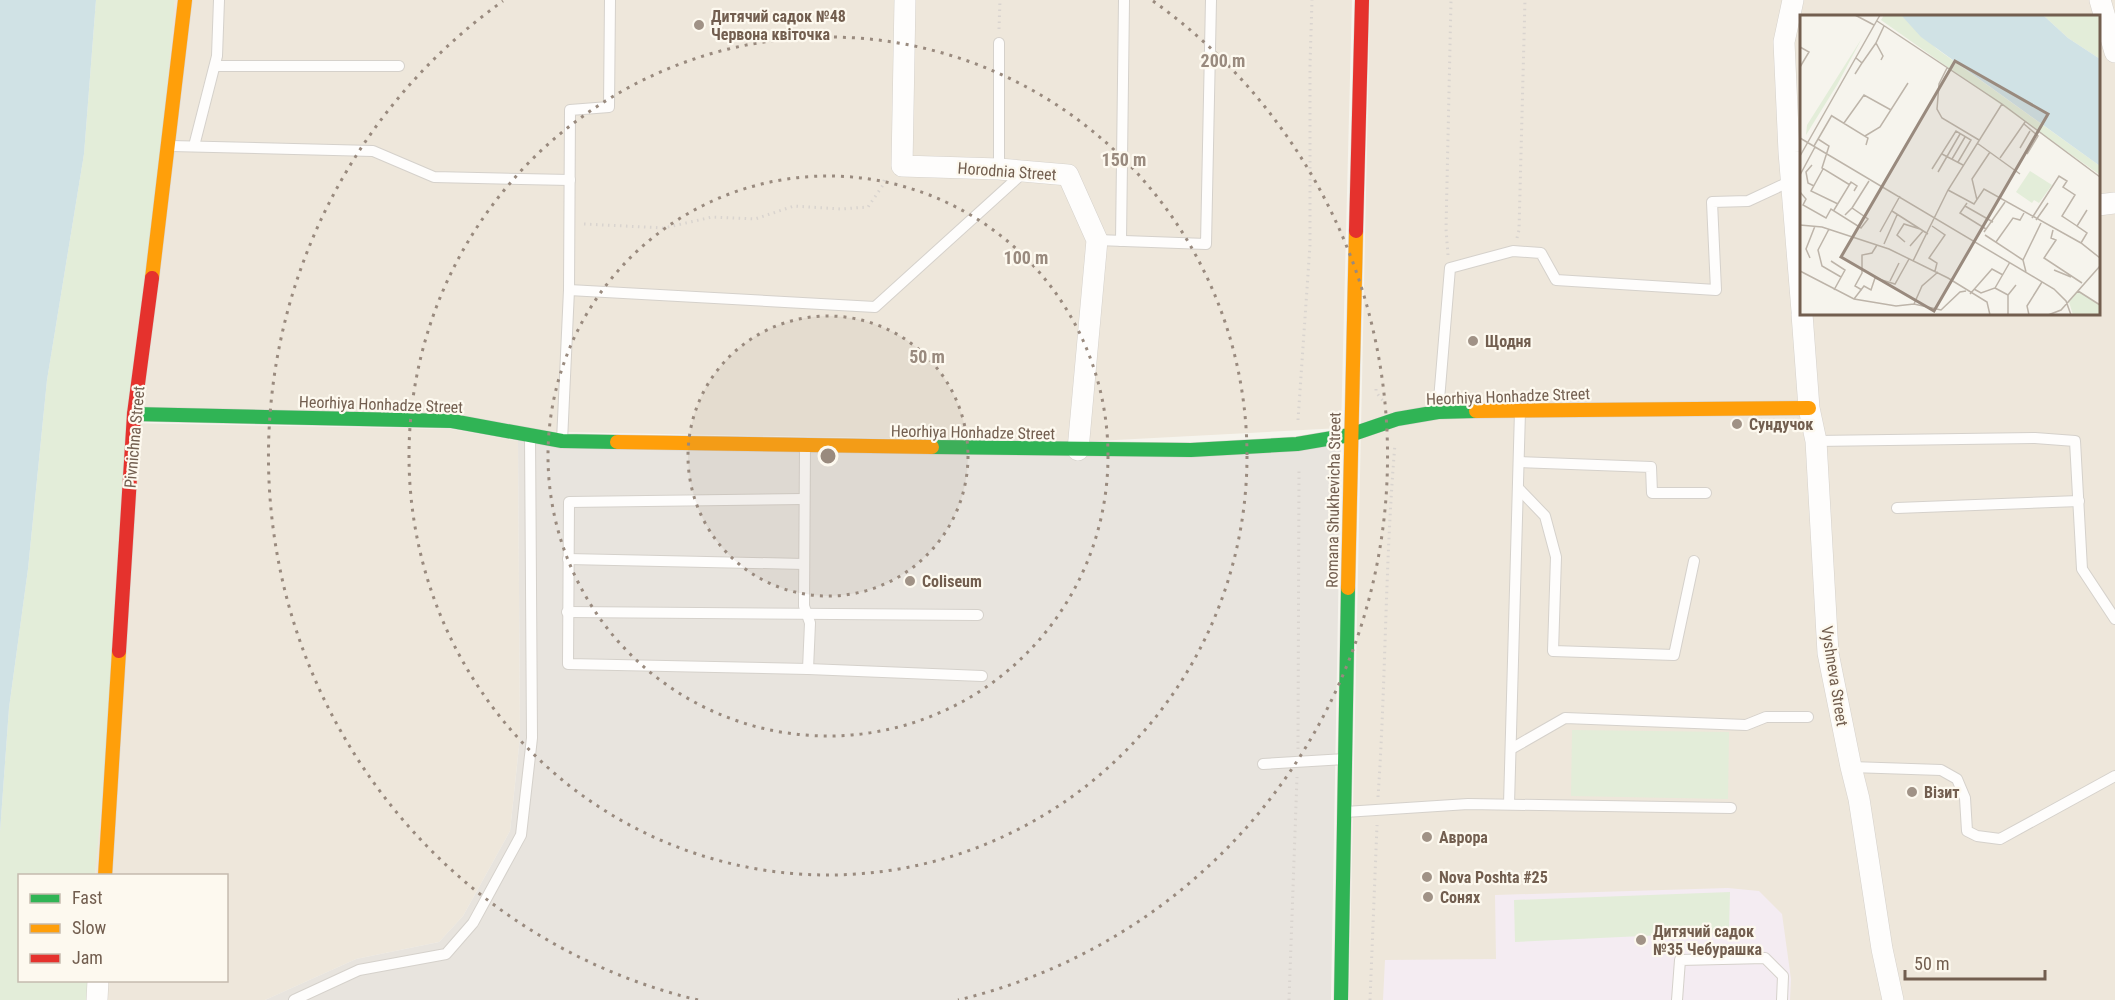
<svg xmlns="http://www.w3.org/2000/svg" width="2115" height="1000" font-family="'Roboto Condensed',sans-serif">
  <rect width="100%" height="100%" fill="#f6f4ed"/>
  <!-- residential -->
  <g fill="#eee7db" fill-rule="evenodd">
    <polygon points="175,0 1352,0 1341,428 1078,442 563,432 125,406"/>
    <path d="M1370,0H2115V1000H1349ZM1802,16H2098V314H1802Z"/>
    <polygon points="124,423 451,429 518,441 520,737 510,831 463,916 439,942 356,959 265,1000 87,1000 88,981 226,980 226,876 95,875"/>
  </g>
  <!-- industrial -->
  <polygon fill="#e8e4de" points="518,441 1341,445 1331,1000 265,1000 356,959 439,942 463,916 510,831 520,737"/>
  <!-- education -->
  <polygon fill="#f4ecf2" points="1728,888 1759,891 1782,914 1791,979 1790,1000 1383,1000 1385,960 1496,959 1495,895"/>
  <!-- green -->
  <g fill="#e3edd9">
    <polygon points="96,0 175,0 95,875 20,876 20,980 88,981 87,1000 0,1000 0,832 9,708 28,569 47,380 84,154"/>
    <polygon points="1572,730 1729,732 1728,799 1571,796"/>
    <polygon points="1730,892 1729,932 1515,942 1514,900"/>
  </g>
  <!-- water -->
  <polygon fill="#d0e2e5" points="0,0 96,0 84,154 47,380 28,569 9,708 0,832"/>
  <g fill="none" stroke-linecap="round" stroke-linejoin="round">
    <!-- lane casing -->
    <g stroke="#d5d1cb" stroke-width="12">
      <g id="lane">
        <polyline points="999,43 999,169"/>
        <polyline points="215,66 399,66"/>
        <polyline points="171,146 373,151 434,177 570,180"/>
        <polyline points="194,146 217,56 219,0"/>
        <polyline points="1097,240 1206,244 1211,0"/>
        <polyline points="1121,241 1124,0"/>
        <polyline points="569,290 875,307 1024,172"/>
        <polyline points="1438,412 1450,268 1513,251 1541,253 1556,280 1716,290 1712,202 1748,201 1791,181"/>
        <polyline points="562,441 569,290 570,110 609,107 610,0"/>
        <polyline points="1816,441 2035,438 2075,441 2082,569 2115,619"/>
        <polyline points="805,445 804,606 810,623 808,669"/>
        <polyline points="1519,462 1651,467 1652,493 1706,493"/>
        <polyline points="1518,488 1545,516 1556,557 1553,651 1674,655 1694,561"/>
        <polyline points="804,499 569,502 568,664 808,669 982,676"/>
        <polyline points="1897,508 2079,501"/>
        <polyline points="568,559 804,564"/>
        <polyline points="567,612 978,615"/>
        <polyline points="1511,749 1565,718 1746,725 1766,717 1808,717"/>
        <polyline points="1263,764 1345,759"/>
        <polyline points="1851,767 1941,770 1957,779 1965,798 1967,831 1977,836 2000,839 2115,776"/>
        <polyline points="1509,804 1520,411"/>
        <polyline points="1345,812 1468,804 1731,808"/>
        <polyline points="294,1000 359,970 446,954 473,923 521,835 532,738 530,435"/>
        <polyline points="1677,1000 1680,960 1765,958 1783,976 1782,1000"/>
      </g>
    </g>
    <!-- street casing -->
    <g stroke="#d5d1cb" stroke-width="22">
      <g id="street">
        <polyline points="905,0 902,166 999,169 1068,175 1097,240 1078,450"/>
        <polyline points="1793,0 1784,42 1789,152 1802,311"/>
        <polyline points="2100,0 2115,52"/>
        <polyline points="2098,205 2115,203"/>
        <polyline points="1802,314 1809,408 1816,441 1828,653 1851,767 1859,799 1882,949 1893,1000"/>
        <polyline points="97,1000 98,980"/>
      </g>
    </g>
    <!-- fast casing -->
    <g stroke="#d6d1cb" stroke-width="15">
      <g id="fast">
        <polyline points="134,414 452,421 562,441 617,442"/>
        <polyline points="932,447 1191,450 1297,444 1350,435 1397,419 1438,412 1476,411"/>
        <polyline points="1341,1000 1348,588"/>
      </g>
    </g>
    <!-- slow casing -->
    <g stroke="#d6d1cb" stroke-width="15">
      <g id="slow">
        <polyline points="152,278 185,0"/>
        <polyline points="1476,411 1809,408"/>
        <polyline points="617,442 932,447"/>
        <polyline points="1348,588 1356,231"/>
        <polyline points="105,876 119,651"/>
      </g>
    </g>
    <!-- jam casing -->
    <g stroke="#d6d1cb" stroke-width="15">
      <g id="jam">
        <polyline points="1356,231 1362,0"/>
        <polyline points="119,651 134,414 152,278"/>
      </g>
    </g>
    <!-- path -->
    <g stroke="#d9d4cf" stroke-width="3" stroke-dasharray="1.5 4.5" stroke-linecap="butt">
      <polyline points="999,29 1000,0"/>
      <polyline points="584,224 664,228 712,217 755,219 794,206 841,209 868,207 883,185 885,177"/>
      <polyline points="1517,238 1519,230 1525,0"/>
      <polyline points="1448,255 1446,229 1451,0"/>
      <polyline points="1376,389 1376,392 1383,401"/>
      <polyline points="1298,420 1310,245 1310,65 1312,0"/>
      <polyline points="1298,749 1299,468"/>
      <path d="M1378,797C1386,680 1385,562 1395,444"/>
      <polyline points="1289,1000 1297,777"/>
      <polyline points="1370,1000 1377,825"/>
    </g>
    <!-- lane -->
    <use href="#lane" stroke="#fefdfc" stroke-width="10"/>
    <!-- street -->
    <use href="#street" stroke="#fefdfc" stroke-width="21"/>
    <!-- fast -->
    <use href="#fast" stroke="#30b455" stroke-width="14"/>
    <!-- slow -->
    <use href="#slow" stroke="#ff9f0a" stroke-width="14"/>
    <!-- jam -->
    <use href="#jam" stroke="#e5322d" stroke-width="14"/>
  </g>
  <!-- distance rings -->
  <circle cx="828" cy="456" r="140" fill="#998a7e" fill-opacity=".12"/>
  <g fill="none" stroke="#998a7e" stroke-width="3" stroke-dasharray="3 6">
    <circle cx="828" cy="456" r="140"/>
    <circle cx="828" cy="456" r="280"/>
    <circle cx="828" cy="456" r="419"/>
    <path d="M698 1000A559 559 0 0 1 503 1M1153 1A559 559 0 0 1 958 1000"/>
  </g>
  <!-- markers -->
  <g fill="#a09286" stroke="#fdf9ef" stroke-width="2">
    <circle cx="699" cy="25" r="6"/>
    <circle cx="1473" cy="341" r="6"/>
    <circle cx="1737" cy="424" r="6"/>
    <circle cx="910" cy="581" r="6"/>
    <circle cx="1912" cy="792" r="6"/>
    <circle cx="1427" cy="837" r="6"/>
    <circle cx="1427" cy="877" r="6"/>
    <circle cx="1428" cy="897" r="6"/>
    <circle cx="1641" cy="940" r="6"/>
  </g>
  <g text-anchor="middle" stroke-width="4.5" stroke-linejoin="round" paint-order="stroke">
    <!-- poi labels -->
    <g font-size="16" font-weight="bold" fill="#725e4f" stroke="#fdf9ef" text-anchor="start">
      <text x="711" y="22">Дитячий садок №48<tspan x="711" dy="18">Червона квіточка</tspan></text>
      <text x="1485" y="347">Щодня</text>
      <text x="1749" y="430">Сундучок</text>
      <text x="922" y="587">Coliseum</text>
      <text x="1924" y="798">Візит</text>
      <text x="1439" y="843">Аврора</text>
      <text x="1439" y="883">Nova Poshta #25</text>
      <text x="1440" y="903">Сонях</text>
      <text x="1653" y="937">Дитячий садок<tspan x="1653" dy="18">№35 Чебурашка</tspan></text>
    </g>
    <!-- street labels -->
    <g font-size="16" fill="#725e4f" stroke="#fdf9ef">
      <text transform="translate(1007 171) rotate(4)" y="6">Horodnia Street</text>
      <text transform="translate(1508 396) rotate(-2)" y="6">Heorhiya Honhadze Street</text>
      <text transform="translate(381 404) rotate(2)" y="6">Heorhiya Honhadze Street</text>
      <text transform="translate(973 432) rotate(1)" y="6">Heorhiya Honhadze Street</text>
      <text transform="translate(134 437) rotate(-85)" y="6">Pivnichna Street</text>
      <text transform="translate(1333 500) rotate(-89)" y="6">Romana Shukhevicha Street</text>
      <text transform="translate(1835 676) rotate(81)" y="6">Vyshneva Street</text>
    </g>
  </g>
  <!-- overview -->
  <g transform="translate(1800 15)">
    <rect width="300" height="300" fill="#f6f4ed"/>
    <path d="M84,0H101L137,34L300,151V160L81,5ZM243,0H300V44L268,23ZM62,23L37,70L6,120L7,110ZM230,156L252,170L239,188L234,185L232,188L216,177ZM278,276L300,290V300H273L269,287Z" fill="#e3edd9"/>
    <path d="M101,0H243L268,23L300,44V151L121,22Z" fill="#d0e2e5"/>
    <path fill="none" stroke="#bdb4a9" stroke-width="1.5" d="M55,0L74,10M77,6L202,89L300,162M0,32L9,37L0,52M81,45L83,41L76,28L84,11M62,48L76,28M147,53L139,69L137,94L142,103L179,125M55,59L62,48L56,43M32,101L68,123L66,130M44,108L64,80L91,95M224,109L238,121L227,139M65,121L80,112L108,68M0,123L254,274L266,286L271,300M18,124L29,131L22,153L50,170M177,128L220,159M14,131L32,100M220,133L230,116M142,139L163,150M0,141L80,0M200,143L225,107M152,144L165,122M12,150L6,157L8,168L14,171M23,154L11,176L38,189M132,154L156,116L171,125L158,147M138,157L160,119M0,160L15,132M148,175L174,189L184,174L281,228L300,243M0,177L6,184L3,190L26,203L31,194L61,213L68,204L52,193L45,200M177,185L172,164L190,137M167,188L160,198L186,214M165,191L193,207M52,193L69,166M34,195L51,167L57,171L54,176M92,196L128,219M232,203L259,161L267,166L263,172L275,180L262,201L277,211M236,205L248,188M0,210L22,212L89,234L148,263L187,287L190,300M132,211L145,220L129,243L137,248L135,256M29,214L18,235L22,251L41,262M253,215L251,223L256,225L244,243L282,268M80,217L100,181M184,217L205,187M185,220L223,245L226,257M105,227L97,220L104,209L120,214M196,227L213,203L220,205L224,198M281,228L287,218L277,211L287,195M84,229L97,200M110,231L123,216M10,243L6,234L15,211M223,245L241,208M31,246L45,255L34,275M113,246L148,175L202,89M254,255L271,262M0,256L54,284L96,291L114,289L141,295L160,277L166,276M90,266L99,248M195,273L208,280L216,270M174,274L181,278L195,273L210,247M62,275L55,271L62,258V240L72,238L77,230M278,276L300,290M170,279L192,254L203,260M54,284L64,271L71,275L75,263L95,269L109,244M114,289L122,271L138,257M208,300V280M229,300L227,291L242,267M248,300L261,295L300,251"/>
    <path fill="#998a7e" fill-opacity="0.15" stroke="#998a7e" stroke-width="3" d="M155,46L248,99L134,296L41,242Z"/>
    <rect width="300" height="300" fill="none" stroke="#725e4f" stroke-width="3"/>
  </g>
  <circle cx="828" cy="456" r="9" fill="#998a7e" stroke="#fdf9ef" stroke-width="3"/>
  <g font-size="18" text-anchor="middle" font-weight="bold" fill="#998a7e" stroke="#fdf9ef" stroke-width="4.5" stroke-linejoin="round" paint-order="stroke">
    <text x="1223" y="67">200 m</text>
    <text x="1124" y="166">150 m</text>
    <text x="1026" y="264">100 m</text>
    <text x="927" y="363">50 m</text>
  </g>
  <!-- legend -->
  <rect x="18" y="874" width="210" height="108" fill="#fdf9ef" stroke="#c5bbaf" stroke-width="1.5"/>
  <rect x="30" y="894" width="30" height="9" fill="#30b455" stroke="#c5bbaf" stroke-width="1.5"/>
  <text x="72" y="904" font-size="18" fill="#725e4f">Fast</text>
  <rect x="30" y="924" width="30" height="9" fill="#ff9f0a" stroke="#c5bbaf" stroke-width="1.5"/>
  <text x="72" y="934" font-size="18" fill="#725e4f">Slow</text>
  <rect x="30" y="954" width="30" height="9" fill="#e5322d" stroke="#c5bbaf" stroke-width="1.5"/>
  <text x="72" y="964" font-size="18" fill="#725e4f">Jam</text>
  <!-- scale -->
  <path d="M1905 970v9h140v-9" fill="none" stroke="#725e4f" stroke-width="3"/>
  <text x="1914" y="970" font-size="18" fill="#725e4f" stroke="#fdf9ef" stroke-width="4.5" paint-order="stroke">50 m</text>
</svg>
